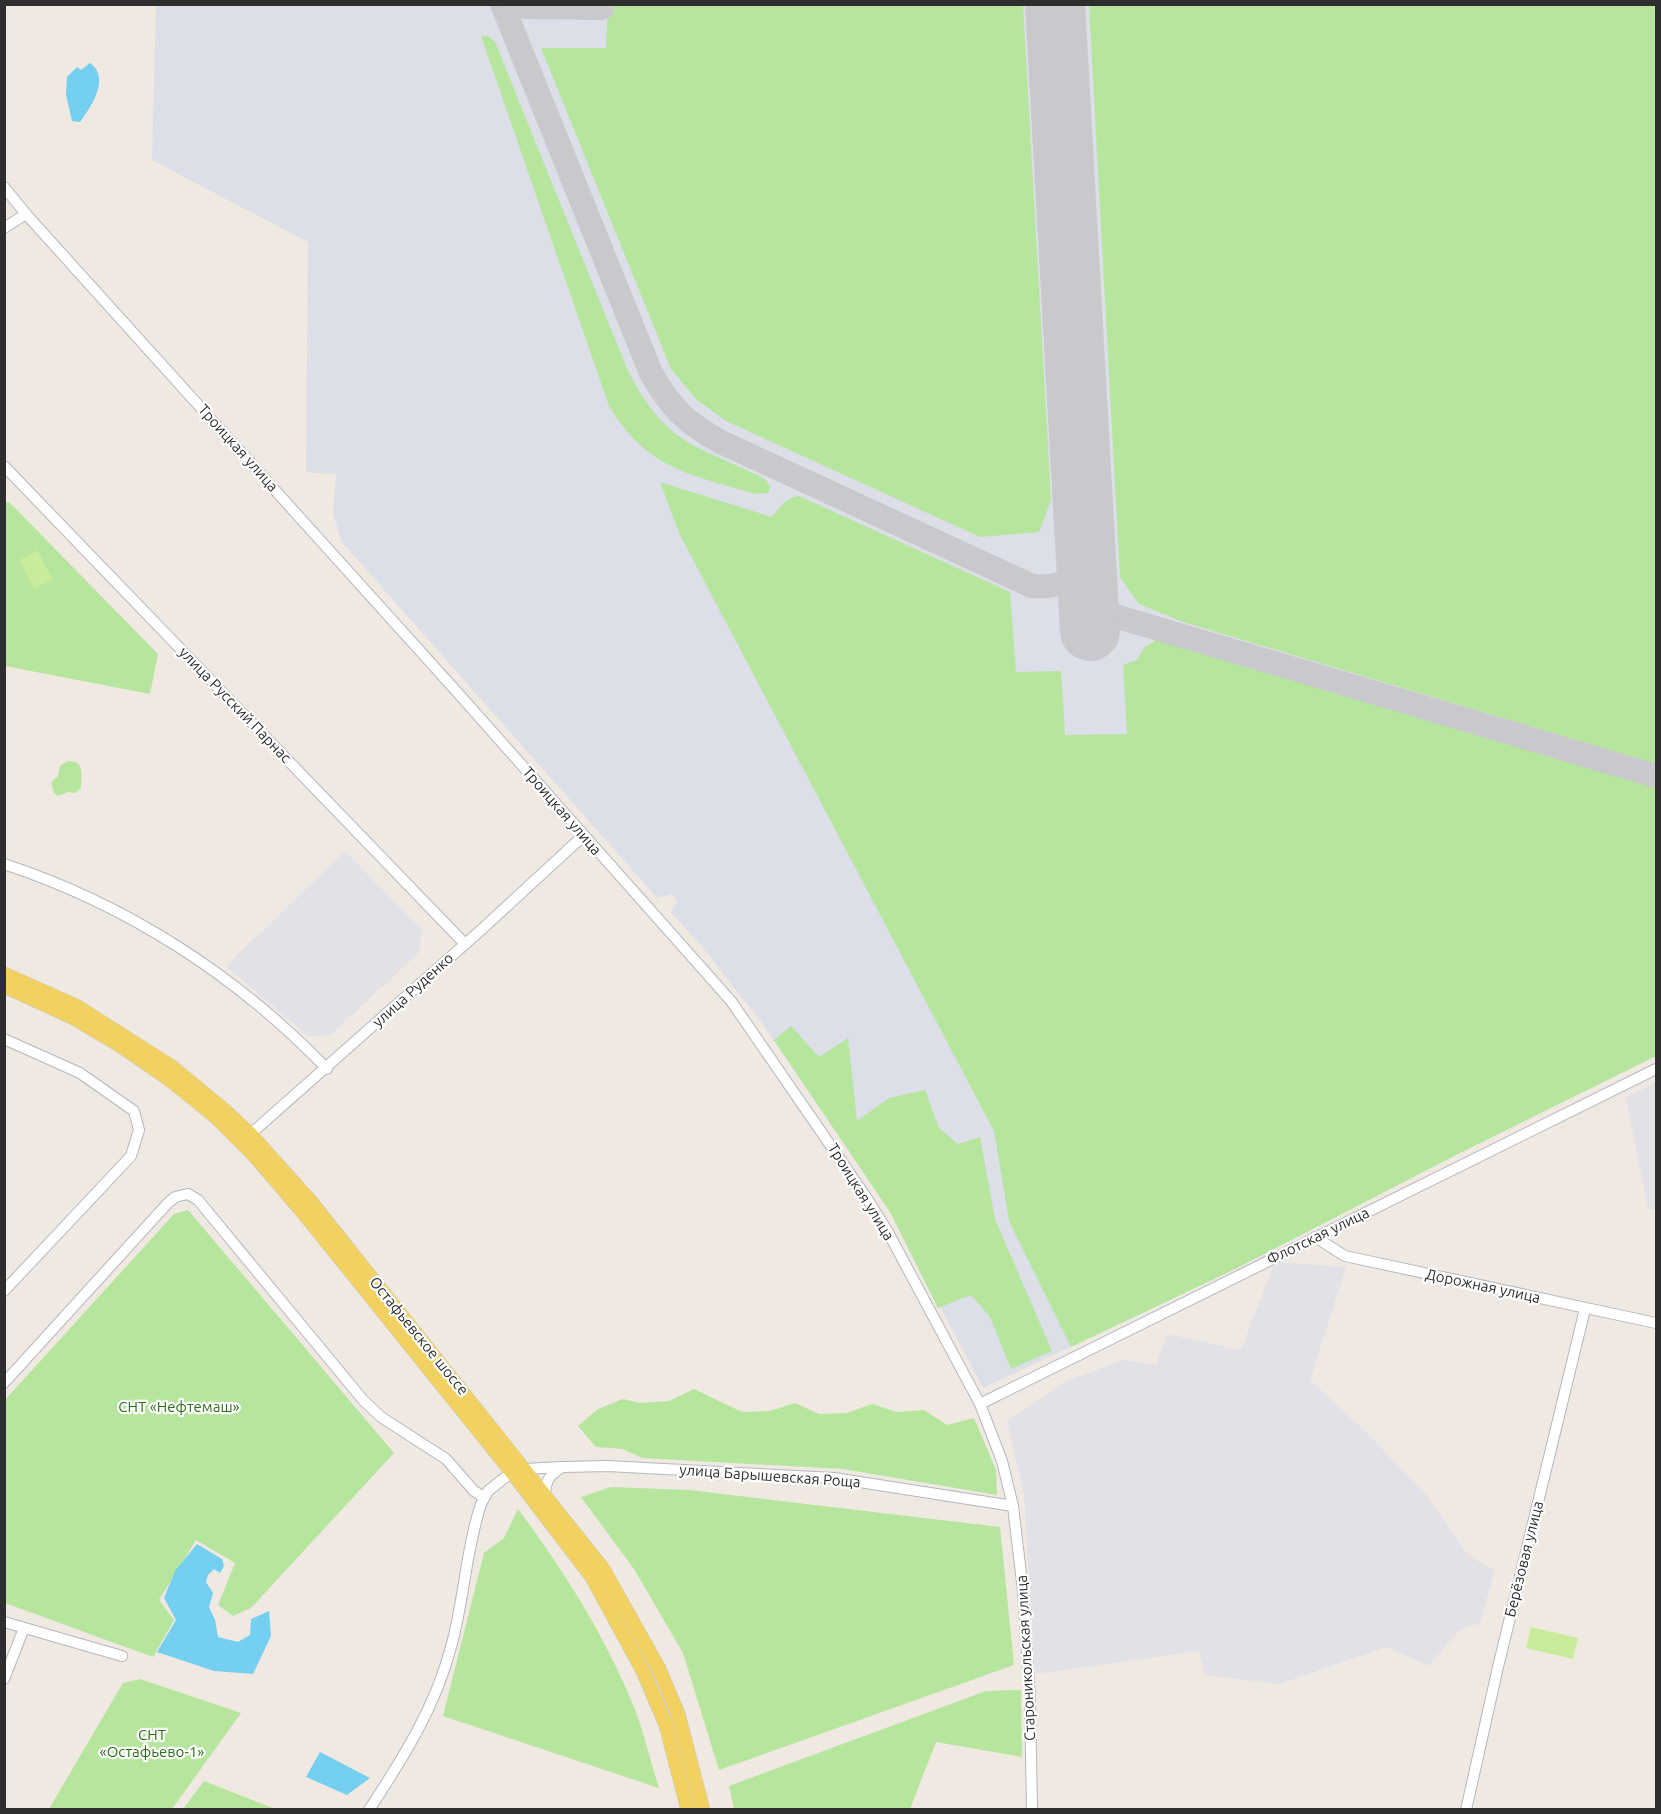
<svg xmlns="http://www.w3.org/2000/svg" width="1661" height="1814" font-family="Ubuntu,sans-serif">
  <rect width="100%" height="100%" fill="#efe9e1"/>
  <!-- industrial -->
  <g fill="#e3e1e8">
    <polygon points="345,851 422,930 419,952 331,1035 308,1036 226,966"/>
    <polygon points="1656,1082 1656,1209 1648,1209 1626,1098"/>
    <polygon points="1275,1262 1346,1267 1310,1380 1370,1436 1427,1496 1469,1556 1495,1570 1480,1623 1459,1630 1429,1666 1387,1647 1279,1684 1205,1675 1199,1651 1035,1674 1024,1494 1007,1421 1067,1381 1123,1360 1156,1365 1167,1334 1241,1350"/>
  </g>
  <!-- airport -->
  <polygon fill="#dcdee8" points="156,5 1656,5 1656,1056 1454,1156 1235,1269 983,1388 890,1212 761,1022 704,949 671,912 677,901 672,894 657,898 341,541 333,513 336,474 306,472 308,242 152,160"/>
  <!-- green -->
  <g fill="#b6e59e">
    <polygon points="608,5 1023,5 1051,500 1039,532 980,537 726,421 696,399 671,369 541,48 606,48"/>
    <polygon points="1089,5 1656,5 1656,764 1180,621 1139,604 1120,577"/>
    <path d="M481,36H488L495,42L628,371C643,400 661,427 691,444C715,458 742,466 766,480L770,487L768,493L756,494C689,474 648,470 609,406Z"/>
    <path d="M660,482L772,517C780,507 785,498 799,496L1010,592L1016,672L1061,671L1065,735L1127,734L1123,665L1137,660L1144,648L1164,635L1656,782V1056L1454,1156L1235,1269L1071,1347L1009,1221L994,1131L680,535Z"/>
    <polygon points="9,502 158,654 150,694 5,666 4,503"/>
    <path d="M68,761C86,761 81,776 81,788L75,793L68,792L58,796L54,793L51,783L58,776L60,766Z"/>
    <polygon points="791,1026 819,1057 848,1038 857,1121 889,1098 925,1090 939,1128 958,1144 980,1137 995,1219 1052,1351 1011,1369 990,1317 971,1295 938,1308 890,1212 774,1040"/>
    <polygon points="188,1210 394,1453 251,1608 233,1616 218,1605 235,1563 196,1540 159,1600 174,1620 153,1657 5,1603 4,1401 174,1214"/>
    <polygon points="694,1389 742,1412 770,1411 795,1403 819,1414 847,1413 872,1404 897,1412 924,1410 947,1425 974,1418 996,1470 997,1495 843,1469 642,1458 623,1449 596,1447 578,1426 598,1409 623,1399 640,1403 669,1401"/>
    <polygon points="611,1487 689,1490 1000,1527 1014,1665 719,1770 683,1653 634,1569 581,1497"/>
    <path d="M518,1509C565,1572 607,1639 636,1712C645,1737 651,1763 659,1788L443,1716L484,1553L504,1538Z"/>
    <polygon points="140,1679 241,1713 172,1809 49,1809 123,1683"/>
    <polygon points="1021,1690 1022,1757 936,1742 910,1809 734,1809 729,1786 986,1691"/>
    <polygon points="204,1781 275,1809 183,1809"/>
  </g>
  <!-- pitch -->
  <g fill="#c9ec9a">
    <polygon points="37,550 53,579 34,589 19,560"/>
    <polygon points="1531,1627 1578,1638 1573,1659 1526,1648"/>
  </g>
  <!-- water -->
  <g fill="#75cff0">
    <path d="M90,63C111,78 91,107 80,122L72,121L66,95L67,77L77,67L81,70Z"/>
    <polygon points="197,1544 222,1559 224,1566 220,1573 214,1569 208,1575 206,1582 213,1593 209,1607 215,1620 218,1637 238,1642 250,1635 251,1619 269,1611 271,1636 253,1674 214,1671 157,1652 176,1620 164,1598 175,1571"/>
    <polygon points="320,1752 370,1778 347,1795 306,1777"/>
  </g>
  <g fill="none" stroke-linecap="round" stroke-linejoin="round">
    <!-- taxiway -->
    <g stroke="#c9c8cc" stroke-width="24">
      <path d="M502,4L651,373C671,408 685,422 721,442L1032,586C1063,589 1077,578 1086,549"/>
      <polyline points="514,4 525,7 602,8"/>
      <polyline points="1088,596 1105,612 1115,616 1656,776"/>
    </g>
    <!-- runway -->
    <polyline stroke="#c9c8cc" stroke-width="60" points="1055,4 1090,631"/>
    <!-- minor casing -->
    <g stroke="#b4b7c1" stroke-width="12">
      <g id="minor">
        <polyline points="4,187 26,214 457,692 731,1001 866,1197 889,1234 980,1404 1002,1461 1013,1506 1023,1591 1030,1700 1032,1810"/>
        <polyline points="4,228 26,214"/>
        <polyline points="4,466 465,944"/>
        <path d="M4,864C126,904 238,976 327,1069"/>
        <polyline points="4,1039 80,1073 134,1111 139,1130 131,1156 4,1291"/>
        <polyline points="246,1138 481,930 583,836"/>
        <polyline points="1315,1237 1345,1256 1656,1323"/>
        <polyline points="4,1383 167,1204 175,1197 188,1194 198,1200 363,1400 381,1417 446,1459 474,1491 484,1497"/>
        <polyline points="980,1404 1656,1069"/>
        <path d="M545,1494C546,1479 550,1475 562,1467"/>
        <polyline points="4,1622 122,1656"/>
        <polyline points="4,1679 24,1628"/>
        <path d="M369,1810C403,1758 435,1708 451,1647C464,1601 466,1549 481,1504L488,1491L512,1472L525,1469L562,1467L607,1466L834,1478L1013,1506"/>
        <polyline points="1466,1810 1498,1667 1585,1309"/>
      </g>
    </g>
    <!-- major casing -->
    <g stroke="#c9c9c9" stroke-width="15">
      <g id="major">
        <polyline points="4,974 76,1006 172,1067 224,1110 251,1135 311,1202 603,1569 659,1669 678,1714 703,1810"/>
        <polyline points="4,986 72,1017 118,1044 169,1079 216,1117 254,1155 302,1211 512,1472 592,1577 643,1671 666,1725 688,1810"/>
      </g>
    </g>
    <!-- minor -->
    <use href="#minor" stroke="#fff" stroke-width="10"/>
    <!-- major -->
    <use href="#major" stroke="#f2d163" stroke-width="14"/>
  </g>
  <g text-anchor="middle" stroke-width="4.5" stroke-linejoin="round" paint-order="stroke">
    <!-- street labels -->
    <g font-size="15" fill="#2e2e2e" stroke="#fff">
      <text transform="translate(238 448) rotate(48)" y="5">Троицкая улица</text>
      <text transform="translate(235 705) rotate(46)" y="5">улица Русский Парнас</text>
      <text transform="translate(562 811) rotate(49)" y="5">Троицкая улица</text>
      <text transform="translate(413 990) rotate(-42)" y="5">улица Руденко</text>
      <text transform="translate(861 1192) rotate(58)" y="5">Троицкая улица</text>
      <text transform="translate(1318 1236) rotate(-26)" y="5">Флотская улица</text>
      <text transform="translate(1483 1286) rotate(12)" y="5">Дорожная улица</text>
      <text transform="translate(419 1336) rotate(51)" y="5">Остафьевское шоссе</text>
      <text transform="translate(770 1476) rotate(4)" y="5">улица Барышевская Роща</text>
      <text transform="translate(1524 1559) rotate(-76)" y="5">Берёзовая улица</text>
      <text transform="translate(1026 1658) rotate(-93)" y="5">Староникольская улица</text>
    </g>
    <!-- park labels -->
    <g font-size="15" fill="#2c6e1b" stroke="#fff">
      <text x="179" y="1412">СНТ «Нефтемаш»</text>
      <text x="152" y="1740">СНТ<tspan x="152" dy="17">«Остафьево-1»</tspan></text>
    </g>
  </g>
  <!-- border -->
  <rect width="1661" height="1814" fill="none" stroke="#2e2e2e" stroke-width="12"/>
</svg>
